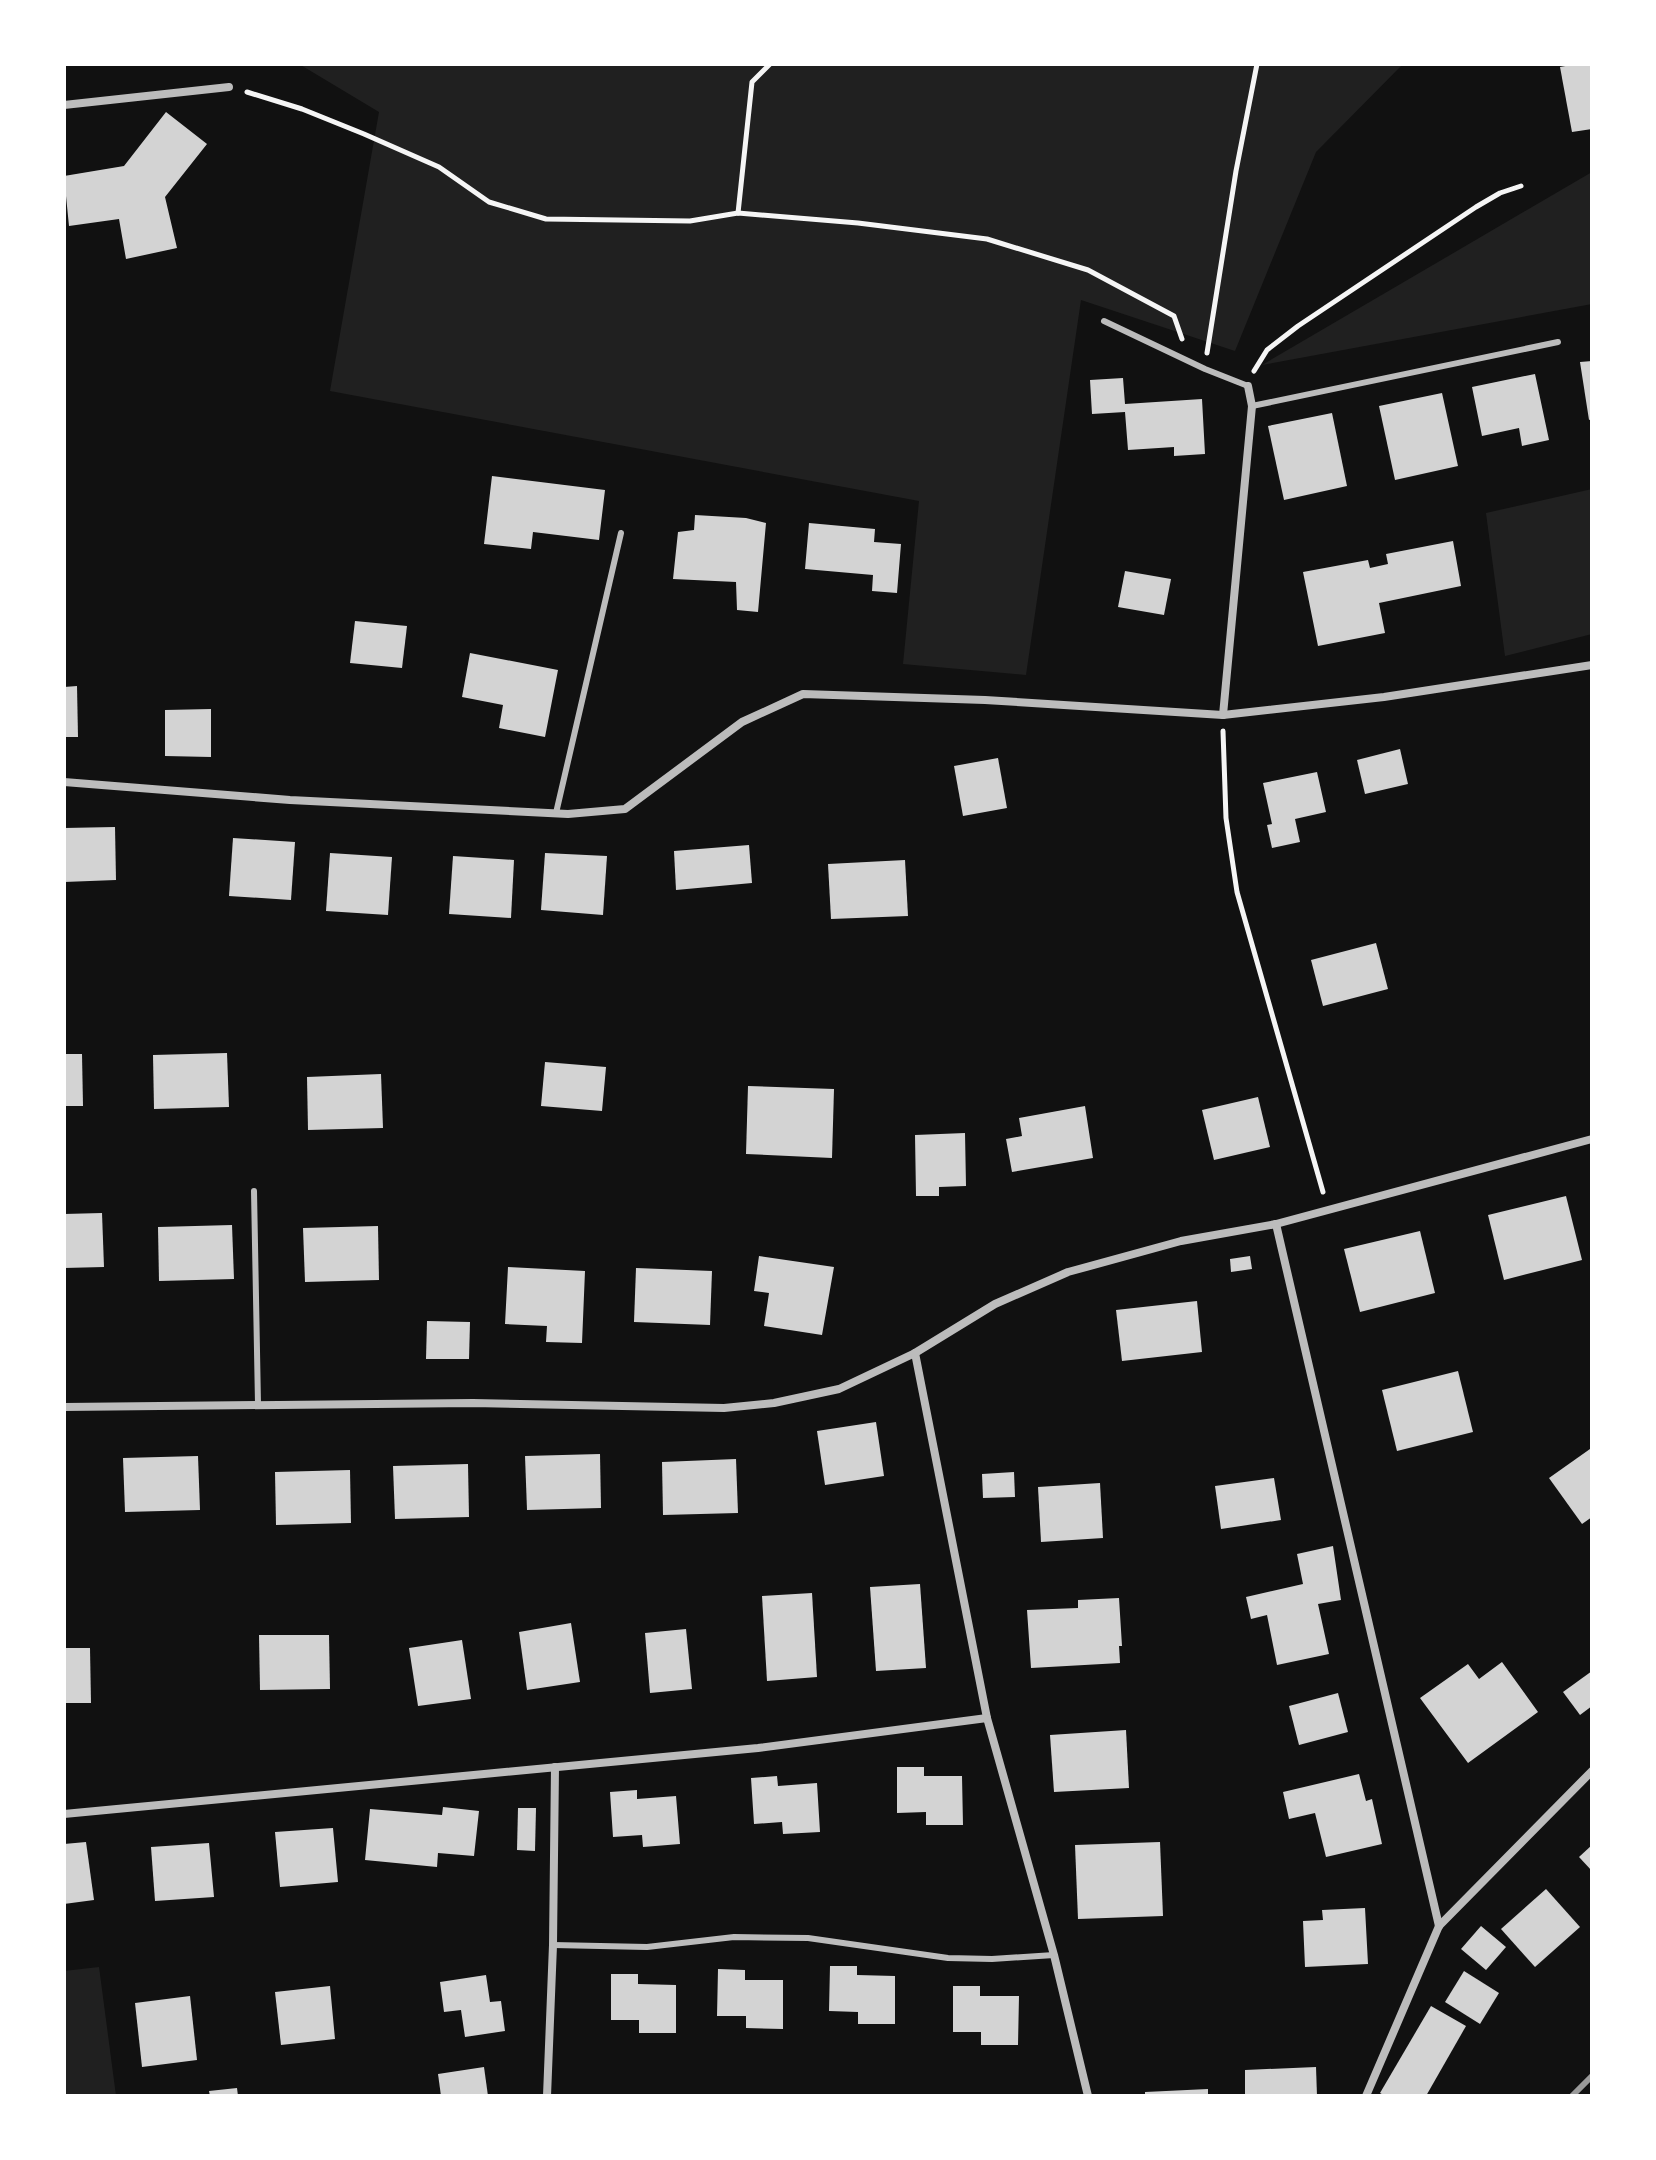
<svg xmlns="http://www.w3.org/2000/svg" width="1656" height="2160" font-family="'Golos Text',sans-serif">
  <rect width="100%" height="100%" fill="#111"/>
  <!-- green -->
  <g fill="#202020">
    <polygon points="299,64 1403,64 1316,152 1235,351 1081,300 1026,675 903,664 919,501 330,391 379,112"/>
    <polygon points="1592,172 1592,304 1262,365"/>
    <polygon points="1592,489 1592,634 1505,656 1486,513"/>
    <polygon points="99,1967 116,2096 64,2096 64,1971"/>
  </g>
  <!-- building -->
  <g fill="#d3d3d3">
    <polygon points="1576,64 1592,64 1592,129 1572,132 1560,67"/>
    <polygon points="166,112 207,144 165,197 177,248 126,259 119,219 69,226 64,176 124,166"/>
    <polygon points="1592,361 1592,419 1589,420 1580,362"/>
    <polygon points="1535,374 1549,440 1522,446 1519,428 1482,436 1472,387"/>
    <polygon points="1123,378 1125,404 1202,399 1205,454 1174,456 1174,447 1128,450 1125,412 1092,414 1090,380"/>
    <polygon points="1442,393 1458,466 1395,480 1379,406"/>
    <polygon points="1332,413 1347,486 1284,500 1268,426"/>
    <polygon points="492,476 605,490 599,540 533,532 531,549 484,544"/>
    <polygon points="695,515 746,518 766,523 758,612 737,610 736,582 673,579 678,532 694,530"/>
    <polygon points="809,523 875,529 874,542 901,544 897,593 872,591 873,575 805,569"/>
    <polygon points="1453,541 1461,586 1379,603 1385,633 1318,646 1303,572 1368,560 1370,568 1388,564 1386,554"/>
    <polygon points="1125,571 1171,579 1164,615 1118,607"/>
    <polygon points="355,621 407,626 402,668 350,663"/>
    <polygon points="470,653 558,670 545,737 499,728 503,705 462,697"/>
    <polygon points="77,686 78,737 64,737 64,687"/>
    <polygon points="211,709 211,757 165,756 165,710"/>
    <polygon points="1400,749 1408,784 1365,794 1357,760"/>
    <polygon points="998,758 1007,808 963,816 954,766"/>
    <polygon points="1317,772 1326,812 1295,819 1300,842 1272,848 1267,825 1272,824 1263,783"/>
    <polygon points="115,827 116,880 64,882 64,828"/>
    <polygon points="233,838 295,842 291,900 229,896"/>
    <polygon points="749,845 752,883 676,890 674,851"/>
    <polygon points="330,853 392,857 388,915 326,911"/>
    <polygon points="545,853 607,856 603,915 541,910"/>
    <polygon points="453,856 514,860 511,918 449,914"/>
    <polygon points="905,860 908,916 831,919 828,864"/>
    <polygon points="1376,943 1388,989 1323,1006 1311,960"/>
    <polygon points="227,1053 229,1107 154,1109 153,1055"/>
    <polygon points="64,1054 82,1054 83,1106 64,1106"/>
    <polygon points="545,1062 606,1067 602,1111 541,1106"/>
    <polygon points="381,1074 383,1128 308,1130 307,1077"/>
    <polygon points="748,1086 834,1089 832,1158 746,1154"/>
    <polygon points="1258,1097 1270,1147 1214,1160 1202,1110"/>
    <polygon points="1085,1106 1093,1158 1012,1172 1006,1139 1022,1136 1019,1118"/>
    <polygon points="965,1133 966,1186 939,1187 939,1196 916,1196 915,1135"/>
    <polygon points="1566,1196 1582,1260 1504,1280 1488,1215"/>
    <polygon points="102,1213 104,1267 64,1268 64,1214"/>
    <polygon points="232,1225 234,1279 159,1281 158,1227"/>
    <polygon points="378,1226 379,1280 305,1282 303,1228"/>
    <polygon points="1420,1231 1435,1293 1360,1312 1344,1249"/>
    <polygon points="759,1256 834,1267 822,1335 764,1326 769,1293 754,1291"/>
    <polygon points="1250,1256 1252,1269 1231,1272 1230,1259"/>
    <polygon points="508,1267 585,1271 582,1343 546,1342 547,1326 505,1324"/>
    <polygon points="636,1268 712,1271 710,1325 634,1322"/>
    <polygon points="1197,1301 1202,1352 1122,1361 1116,1310"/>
    <polygon points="427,1321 470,1322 469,1359 426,1359"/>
    <polygon points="1458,1371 1473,1432 1397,1451 1382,1390"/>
    <polygon points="876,1422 884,1476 825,1485 817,1431"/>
    <polygon points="1590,1449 1592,1453 1592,1517 1582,1524 1549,1478"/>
    <polygon points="600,1454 601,1508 527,1510 525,1456"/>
    <polygon points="198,1456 200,1510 125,1512 123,1458"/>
    <polygon points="736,1459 738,1513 663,1515 662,1462"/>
    <polygon points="468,1464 469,1517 395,1519 393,1466"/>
    <polygon points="350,1470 351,1523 276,1525 275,1472"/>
    <polygon points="1014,1472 1015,1497 983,1498 982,1474"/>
    <polygon points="1274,1478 1281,1520 1221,1529 1215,1486"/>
    <polygon points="1100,1483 1103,1538 1041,1542 1038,1487"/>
    <polygon points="1333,1546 1341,1600 1318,1604 1329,1654 1277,1665 1267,1615 1251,1619 1246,1597 1303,1584 1297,1554"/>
    <polygon points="920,1584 926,1668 876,1671 870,1587"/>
    <polygon points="812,1593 817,1677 767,1681 762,1596"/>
    <polygon points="1119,1598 1122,1646 1119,1646 1120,1663 1031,1668 1027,1610 1078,1608 1078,1600"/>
    <polygon points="571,1623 580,1682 527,1690 519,1632"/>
    <polygon points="686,1629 692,1689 650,1693 645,1633"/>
    <polygon points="259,1635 329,1635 330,1689 260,1690"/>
    <polygon points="462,1640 471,1699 418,1706 409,1648"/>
    <polygon points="64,1648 90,1648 91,1703 64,1703"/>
    <polygon points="1502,1662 1538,1712 1468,1763 1420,1698 1468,1664 1479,1679"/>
    <polygon points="1592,1671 1592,1706 1580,1715 1563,1692"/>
    <polygon points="1338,1693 1348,1732 1299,1745 1289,1706"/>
    <polygon points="1126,1730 1129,1788 1054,1792 1050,1735"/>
    <polygon points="897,1767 924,1767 924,1776 962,1776 963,1825 926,1825 926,1812 897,1813"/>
    <polygon points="1359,1774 1366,1801 1372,1799 1382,1844 1326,1857 1315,1813 1289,1819 1283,1792"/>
    <polygon points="777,1776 778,1786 817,1783 820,1832 783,1834 782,1822 754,1824 751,1778"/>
    <polygon points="637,1790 637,1799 676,1796 680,1844 643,1847 642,1835 613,1837 610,1792"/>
    <polygon points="443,1807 479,1811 474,1856 438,1853 437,1867 365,1860 370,1809 442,1815"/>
    <polygon points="518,1808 536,1808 535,1851 517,1850"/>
    <polygon points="333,1828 338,1882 280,1887 275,1832"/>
    <polygon points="86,1842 94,1900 64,1904 64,1844"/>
    <polygon points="1160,1842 1163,1916 1078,1919 1075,1845"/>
    <polygon points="209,1843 214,1897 155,1901 151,1847"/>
    <polygon points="1592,1845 1592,1871 1579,1857"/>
    <polygon points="1546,1889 1580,1927 1535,1967 1501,1929"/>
    <polygon points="1365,1908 1368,1964 1305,1967 1303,1921 1323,1920 1322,1910"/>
    <polygon points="1481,1926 1506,1947 1486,1970 1461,1949"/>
    <polygon points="830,1966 857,1966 857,1975 895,1976 895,2024 858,2024 858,2012 829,2011"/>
    <polygon points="718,1969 745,1970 745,1980 783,1980 783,2029 746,2028 746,2016 717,2016"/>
    <polygon points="1464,1971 1499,1993 1480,2024 1445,2002"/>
    <polygon points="611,1974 638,1974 638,1984 676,1985 676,2033 639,2033 639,2020 611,2020"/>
    <polygon points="486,1975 490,2002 501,2001 505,2031 465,2037 461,2010 444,2012 440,1982"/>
    <polygon points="330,1986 335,2039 281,2045 275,1992"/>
    <polygon points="953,1986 980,1986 980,1996 1019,1996 1018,2045 981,2045 981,2032 953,2032"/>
    <polygon points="190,1996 197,2060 142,2067 135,2003"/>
    <polygon points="1431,2006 1466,2026 1426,2096 1385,2096 1380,2093"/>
    <polygon points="484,2067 488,2096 441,2096 438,2074"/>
    <polygon points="1316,2067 1317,2096 1245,2096 1245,2070"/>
    <polygon points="237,2088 238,2096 210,2096 209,2091"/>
    <polygon points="1208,2089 1208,2096 1145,2096 1145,2092"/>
  </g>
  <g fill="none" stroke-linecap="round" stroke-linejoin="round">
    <!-- path -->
    <g stroke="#f5f5f5" stroke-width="5">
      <polyline points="247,92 302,109 364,134 439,167 489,202 546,219 690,221 738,213 858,223 987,239 1088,270 1174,316 1182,339"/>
      <polyline points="738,213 752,82 770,64"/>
      <polyline points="1207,353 1236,171 1257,64"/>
      <polyline points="1254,371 1267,350 1298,326 1476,207 1500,193 1521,186"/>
      <polyline points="1223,731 1226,818 1237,892 1323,1192"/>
    </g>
    <!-- service -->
    <g stroke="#bcbcbc" stroke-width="6">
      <polyline points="1104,321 1205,369 1248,386"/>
      <polyline points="1252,406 1558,342"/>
      <polyline points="556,813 621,533"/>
      <polyline points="254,1191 258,1404"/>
      <polyline points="553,1945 647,1947 734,1937 808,1938 948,1958 992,1959 1054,1955"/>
    </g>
    <!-- minor -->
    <g stroke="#bcbcbc" stroke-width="8">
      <polyline points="64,105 229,87"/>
      <polyline points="1223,715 1252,406 1248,386"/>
      <polyline points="64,782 290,800 568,814 625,809 742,722 803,694 985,700 1223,715 1384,697 1592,665"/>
      <polyline points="1276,1224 1439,1926"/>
      <polyline points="915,1353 987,1718 1054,1955 1088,2096"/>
      <polyline points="64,1407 473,1403 724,1408 774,1403 839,1389 915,1353 995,1304 1068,1272 1181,1241 1276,1224 1592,1139"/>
      <polyline points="64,1814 758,1748 987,1718"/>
      <polyline points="547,2096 553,1945 555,1767"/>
      <polyline points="1366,2096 1439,1926 1592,1771"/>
    </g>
    <!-- rail -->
    <polyline stroke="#9a9a9a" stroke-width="6" points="1572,2096 1592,2076"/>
  </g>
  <!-- border -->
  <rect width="1656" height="2160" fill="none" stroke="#ffffff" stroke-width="132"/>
</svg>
